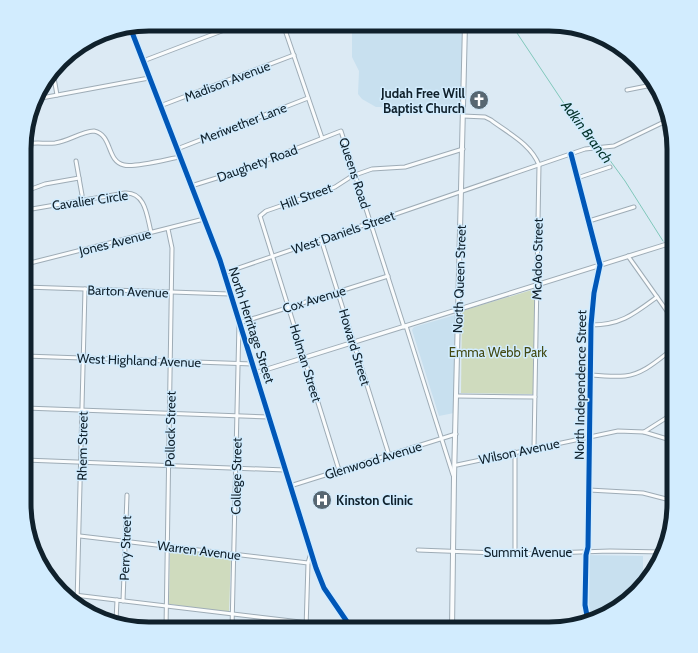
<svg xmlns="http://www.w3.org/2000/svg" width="698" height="653" font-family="Cabin,sans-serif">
  <rect width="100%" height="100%" fill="#dceaf4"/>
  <!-- built -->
  <g fill="#c8e0ef">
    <polygon points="352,24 465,24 464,111 402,113 397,110 394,107 376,107 362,99 358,94 359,71 352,57"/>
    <polygon points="455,315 454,413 439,416 412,330 414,327"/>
    <polygon points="585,555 643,556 643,583 631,598 596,620 586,622 583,613"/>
  </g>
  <!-- green -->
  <g fill="#cfdbbe">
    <polygon points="535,289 533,394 461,393 462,311"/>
    <polygon points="170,548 231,556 229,612 169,604"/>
  </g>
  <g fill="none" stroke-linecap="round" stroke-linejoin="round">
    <!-- stream -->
    <g stroke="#80c8bb" stroke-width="1">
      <polyline points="511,24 565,105 586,133 598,144 625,181 663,241"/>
      <polyline points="669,249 674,258"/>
    </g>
    <!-- minor casing -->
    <g stroke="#9eacb6" stroke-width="5">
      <g id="minor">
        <polyline points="283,24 322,138"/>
        <polyline points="100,36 114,34 130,29"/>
        <polyline points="143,61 240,24"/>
        <polyline points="53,72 57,95"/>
        <polyline points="627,90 652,85 655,86"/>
        <polyline points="36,99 149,78"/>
        <polyline points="160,106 294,55"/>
        <path d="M463,116L485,117L491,120C508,133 531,144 539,165L534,448"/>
        <path d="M26,144C36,142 45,144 55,143C69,141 80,132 94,131C113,135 106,161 124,165C134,168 168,159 180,157"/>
        <polyline points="177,149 308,98"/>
        <polyline points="571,154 600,265 594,293 591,325 588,547 586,555 585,605 588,621"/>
        <polyline points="76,161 82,195"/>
        <polyline points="577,178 610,167"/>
        <polyline points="191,186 236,172 341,131 404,327"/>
        <polyline points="26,191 45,184 79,178"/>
        <path d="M26,210L125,193C146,192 147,217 151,232"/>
        <polyline points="589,221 634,207"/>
        <polyline points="321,239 389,455"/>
        <polyline points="628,256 674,321"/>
        <polyline points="26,264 204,219"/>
        <polyline points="224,273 585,149 614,146 664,122"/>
        <polyline points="25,287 230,294"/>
        <path d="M591,325C621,325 634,314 657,297"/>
        <polyline points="406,326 453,475"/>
        <polyline points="25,356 253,364"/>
        <path d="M591,375C602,376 614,377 625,376C644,374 659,359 674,348"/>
        <polyline points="457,396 535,397"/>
        <polyline points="25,408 269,417"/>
        <polyline points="644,432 674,413"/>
        <polyline points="515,452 515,554"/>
        <polyline points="25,460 285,470"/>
        <polyline points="457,465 618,431 644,432 674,441"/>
        <polyline points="339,470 260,216 266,211 335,187 352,176 372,169 405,167 463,149"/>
        <polyline points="290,486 456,434"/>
        <polyline points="589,490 643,493 674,501"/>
        <polyline points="80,536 308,563"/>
        <polyline points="666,539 674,503"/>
        <polyline points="418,550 521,554 610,551 663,552"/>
        <polyline points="66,594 351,628"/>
        <polyline points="123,601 127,495"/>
        <polyline points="77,603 85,289"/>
        <polyline points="116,621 117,600"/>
        <polyline points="453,624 485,625 507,629"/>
        <polyline points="166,629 172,248 168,229"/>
        <polyline points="232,629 239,323 388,276"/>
        <polyline points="306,629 308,563 311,553"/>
      </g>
    </g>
    <!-- tertiary casing -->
    <g stroke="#9eacb6" stroke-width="5.5">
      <g id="tertiary">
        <polyline points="130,27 220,260 316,568 324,588 352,629"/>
        <polyline points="657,90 674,172"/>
        <polyline points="255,373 674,242"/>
      </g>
    </g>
    <!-- secondary casing -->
    <g stroke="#9eacb6" stroke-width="6">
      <polyline id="secondary" points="452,629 454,478 465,24"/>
    </g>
    <!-- minor -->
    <use href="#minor" stroke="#fafcfd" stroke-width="3"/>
    <!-- tertiary -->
    <use href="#tertiary" stroke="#fafcfd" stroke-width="3.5"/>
    <!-- secondary -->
    <use href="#secondary" stroke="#fafcfd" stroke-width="4"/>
    <!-- cycleway casing -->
    <g stroke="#d2ecfe" stroke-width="8">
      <g id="cycleway">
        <polyline points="130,27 220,260 316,568 324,588 352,629"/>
        <polyline points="571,154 600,265 594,293 591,325 588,547 586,555 585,605 588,621"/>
      </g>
    </g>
    <!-- cycleway -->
    <use href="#cycleway" stroke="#0057b8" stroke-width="5"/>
  </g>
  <!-- icons -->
  <defs>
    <g id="church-disc" transform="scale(1)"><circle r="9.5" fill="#576772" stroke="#d2ecfe"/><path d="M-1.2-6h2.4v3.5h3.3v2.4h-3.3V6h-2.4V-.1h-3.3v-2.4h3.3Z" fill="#fff"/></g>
    <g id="hospital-disc" transform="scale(1)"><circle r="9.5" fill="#576772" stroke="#d2ecfe"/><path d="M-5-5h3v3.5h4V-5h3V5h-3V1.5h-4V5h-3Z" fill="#fff"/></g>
  </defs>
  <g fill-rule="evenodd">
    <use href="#church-disc" x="479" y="100"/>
    <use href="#hospital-disc" x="322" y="500"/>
  </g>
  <g text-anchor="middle" stroke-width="3" stroke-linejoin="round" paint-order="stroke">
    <!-- street labels -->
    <g font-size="13" fill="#10212c" stroke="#d2ecfe">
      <text transform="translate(227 81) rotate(-21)" y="5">Madison Avenue</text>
      <text transform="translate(243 123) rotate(-21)" y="5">Meriwether Lane</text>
      <text transform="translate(257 163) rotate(-20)" y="5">Daughety Road</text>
      <text transform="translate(355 173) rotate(72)" y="5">Queens Road</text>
      <text transform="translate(306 196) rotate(-20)" y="5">Hill Street</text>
      <text transform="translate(90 200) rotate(-8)" y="5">Cavalier Circle</text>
      <text transform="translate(343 232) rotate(-19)" y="5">West Daniels Street</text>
      <text transform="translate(115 242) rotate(-14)" y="5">Jones Avenue</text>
      <text transform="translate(537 259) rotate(-89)" y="5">McAdoo Street</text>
      <text transform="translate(459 279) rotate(-88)" y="5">North Queen Street</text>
      <text transform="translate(128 291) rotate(2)" y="5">Barton Avenue</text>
      <text transform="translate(314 299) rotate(-17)" y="5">Cox Avenue</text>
      <text transform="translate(252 325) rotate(72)" y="5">North Herritage Street</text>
      <text transform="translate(355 347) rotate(73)" y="5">Howard Street</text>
      <text transform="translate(139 360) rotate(2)" y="5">West Highland Avenue</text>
      <text transform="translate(306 363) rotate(73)" y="5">Holman Street</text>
      <text transform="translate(580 385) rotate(-89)" y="5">North Independence Street</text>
      <text transform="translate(170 429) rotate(-89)" y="5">Pollock Street</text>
      <text transform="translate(82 446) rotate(-89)" y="5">Rhem Street</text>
      <text transform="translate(519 451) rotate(-12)" y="5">Wilson Avenue</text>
      <text transform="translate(373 460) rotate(-17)" y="5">Glenwood Avenue</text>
      <text transform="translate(236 476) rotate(-89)" y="5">College Street</text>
      <text transform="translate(125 548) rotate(-88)" y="5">Perry Street</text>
      <text transform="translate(199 550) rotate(7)" y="5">Warren Avenue</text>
      <text x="528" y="557">Summit Avenue</text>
    </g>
    <!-- poi labels -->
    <g font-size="13" font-weight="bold" fill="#10212c" stroke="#d2ecfe" text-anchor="end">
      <text x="465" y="98">Judah Free Will<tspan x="465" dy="15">Baptist Church</tspan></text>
      <text x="336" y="505" text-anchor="start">Kinston Clinic</text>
    </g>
    <!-- park labels -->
    <g font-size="13" fill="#424912" stroke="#d2ecfe">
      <text x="498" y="357">Emma Webb Park</text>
    </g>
    <!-- water labels -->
    <g font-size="14" font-style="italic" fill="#05342b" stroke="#d2ecfe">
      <text transform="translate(587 132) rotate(53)" y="5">Adkin Branch</text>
    </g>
  </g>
  <!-- crop -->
  <path d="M0 0H698V653H0ZM149 31H549A118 118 0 0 1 667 149V504A118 118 0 0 1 549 622H149A118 118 0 0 1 31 504V149A118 118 0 0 1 149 31Z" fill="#d2ecfe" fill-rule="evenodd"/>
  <path fill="none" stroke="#10212c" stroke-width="5" d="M149 31H549A118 118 0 0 1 667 149V504A118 118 0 0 1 549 622H149A118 118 0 0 1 31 504V149A118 118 0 0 1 149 31Z"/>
</svg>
